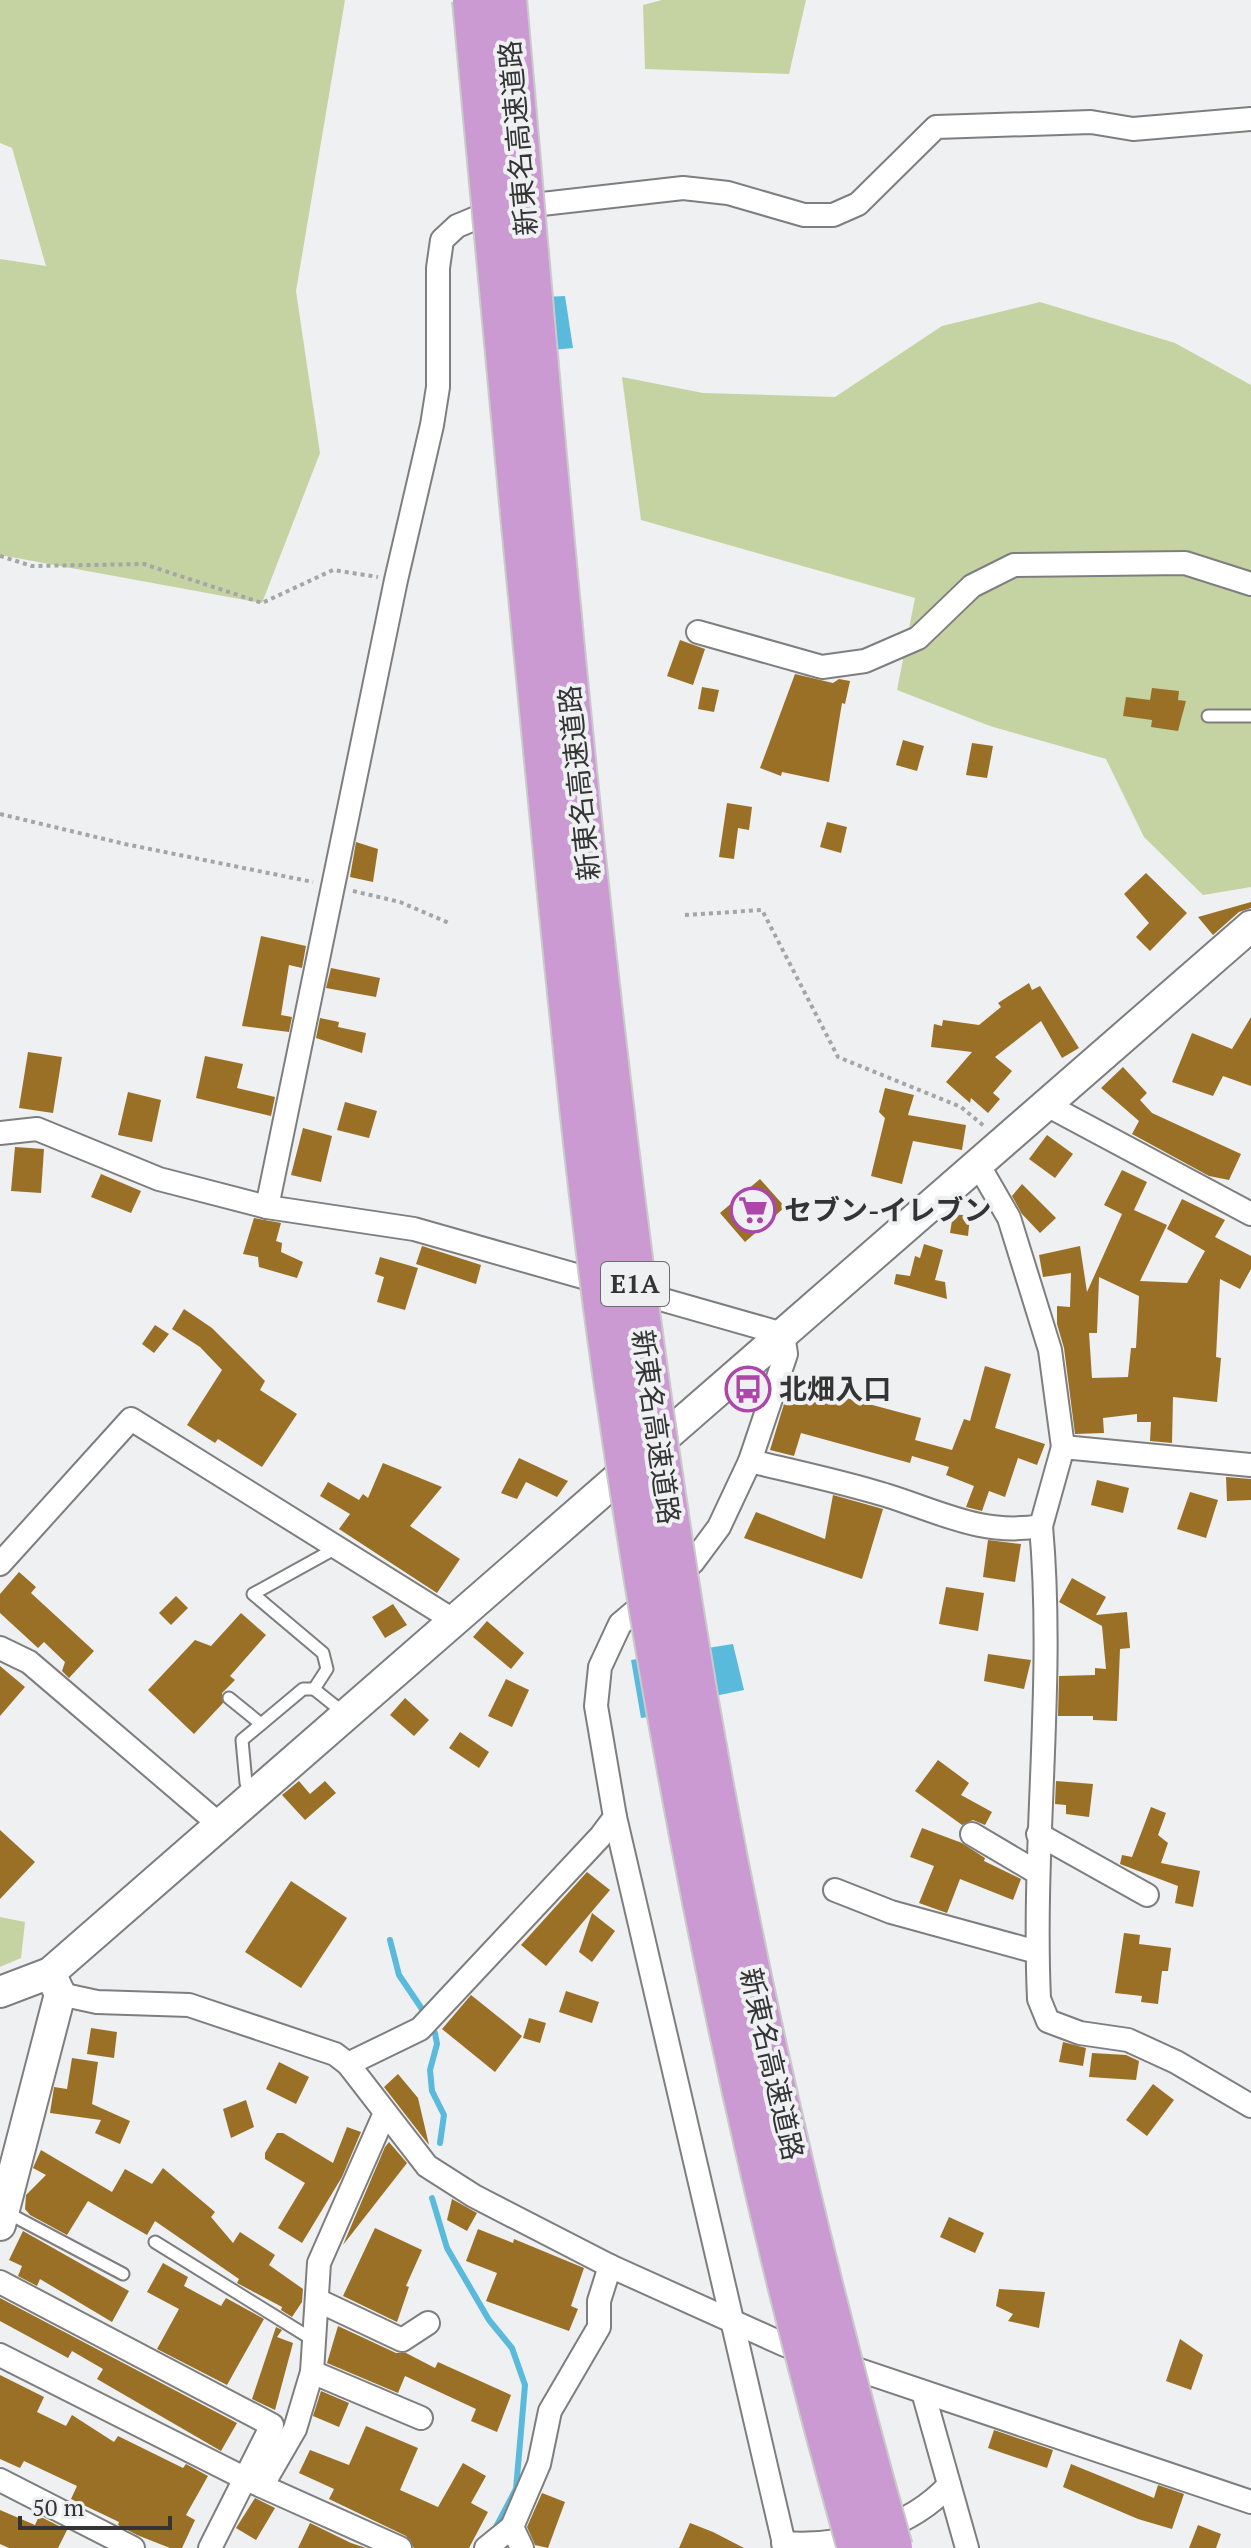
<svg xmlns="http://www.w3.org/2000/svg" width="1251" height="2548" font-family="'PT Serif','Noto Sans JP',serif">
  <rect width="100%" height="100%" fill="#eff0f1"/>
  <!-- green -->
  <g fill="#c5d3a3">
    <polygon points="0,0 345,0 296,291 320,453 262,603 0,555 0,259 46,266 12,148 0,143"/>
    <polygon points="662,0 806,0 789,74 645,69 643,5"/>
    <polygon points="1040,302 1175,343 1251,385 1251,887 1203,895 1144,837 1106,759 990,726 897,690 915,598 641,520 622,377 703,393 835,397 942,326"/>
    <polygon points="0,1917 25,1922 21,1958 0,1967"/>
  </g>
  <!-- water -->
  <g fill="#5abadc">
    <polygon points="565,296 573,348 489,356 523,298"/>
    <polygon points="733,1644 744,1690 710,1697 711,1708 641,1718 631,1660"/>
  </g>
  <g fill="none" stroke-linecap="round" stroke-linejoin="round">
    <!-- stream -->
    <g stroke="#5abadc" stroke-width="6">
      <polyline points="390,1940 399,1975 422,2009"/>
      <polyline points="435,2033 437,2044 430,2070 432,2091 444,2115 440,2143"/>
      <polyline points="432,2198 447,2248 489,2320 512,2348 525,2385 516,2489 495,2529"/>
    </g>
  </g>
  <!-- building -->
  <g fill="#9a7027" fill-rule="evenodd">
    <polygon points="680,640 705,649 693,685 667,676"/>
    <polygon points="795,674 833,683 839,679 850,681 845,704 842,703 829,782 782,772 781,776 760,768"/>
    <polygon points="702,687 719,690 714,712 698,709"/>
    <polygon points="1152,688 1179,691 1178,700 1186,701 1178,731 1151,727 1152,720 1123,716 1126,697 1150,700"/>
    <polygon points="903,740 924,746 917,771 896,765"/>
    <polygon points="972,743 993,746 987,778 966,775"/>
    <polygon points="727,803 752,807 749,830 738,828 734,859 719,857"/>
    <polygon points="827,822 847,827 841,853 820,847"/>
    <polygon points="356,842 378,849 373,882 350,877"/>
    <polygon points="1146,873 1187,913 1150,951 1136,937 1149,923 1124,894"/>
    <polygon points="1251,902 1251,908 1239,912 1213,935 1198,917"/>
    <polygon points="261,936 306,946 302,968 289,965 281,1015 292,1017 289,1032 242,1026"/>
    <polygon points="331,968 380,978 376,997 326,988"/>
    <polygon points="1029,983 1032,990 1040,986 1079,1048 1062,1058 1041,1021 995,1057 1012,1071 993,1093 1000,1099 988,1113 971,1098 970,1103 946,1082 972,1052 931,1047 934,1024 942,1026 943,1020 979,1025 1001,1007 998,1003"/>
    <polygon points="1251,1017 1251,1086 1223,1076 1213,1096 1172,1082 1192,1033 1232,1049"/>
    <polygon points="320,1018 339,1022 338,1027 366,1033 362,1053 316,1038"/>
    <polygon points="28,1052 62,1057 53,1113 19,1108"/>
    <polygon points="205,1056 243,1064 237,1088 275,1097 271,1116 196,1098"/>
    <polygon points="1123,1067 1147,1093 1140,1100 1152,1113 1241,1154 1229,1180 1209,1176 1132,1134 1139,1121 1101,1088"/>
    <polygon points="885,1088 914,1095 908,1115 966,1125 962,1150 913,1141 902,1184 871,1176 885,1118 879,1112"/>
    <polygon points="128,1092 161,1100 152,1142 118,1135"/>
    <polygon points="345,1102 377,1111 369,1138 337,1130"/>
    <polygon points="303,1128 332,1136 321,1182 291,1175"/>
    <polygon points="1047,1135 1073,1154 1055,1178 1029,1159"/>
    <polygon points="15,1147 44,1149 41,1193 11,1191"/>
    <path d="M1122,1170L1147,1182L1134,1210L1167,1225L1140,1281L1187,1283L1205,1251L1167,1229L1182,1199L1225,1220L1215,1237L1251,1256V1269L1240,1289L1220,1279L1216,1357L1221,1358L1217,1402L1173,1397L1172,1443L1150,1441L1151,1422H1137V1414L1103,1418L1104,1433L1075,1434L1064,1348L1057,1324V1306L1070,1307L1071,1273L1043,1277L1039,1255L1080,1246L1087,1292L1122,1214L1104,1205ZM1099,1277L1139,1296L1136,1348H1131L1128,1377L1092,1378L1089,1333H1097Z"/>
    <polygon points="101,1174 141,1191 131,1213 91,1197"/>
    <polygon points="760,1179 785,1207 745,1242 720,1213"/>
    <polygon points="1022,1184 1056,1218 1040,1233 1022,1214 1012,1196"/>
    <polygon points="953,1214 970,1216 968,1236 950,1233"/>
    <polygon points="254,1218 281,1223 276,1241 282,1243 281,1252 303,1262 297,1278 259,1267 258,1257 243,1254"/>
    <polygon points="924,1244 943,1250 935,1280 945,1282 947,1299 894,1284 896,1274 910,1276 915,1256 920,1258"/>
    <polygon points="422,1246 481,1265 476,1284 416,1264"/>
    <polygon points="380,1257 418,1268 405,1310 377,1302 384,1277 375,1274"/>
    <polygon points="184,1309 212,1328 265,1381 260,1390 297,1414 262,1467 218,1439 215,1443 187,1425 222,1370 200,1347 172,1329"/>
    <polygon points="155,1325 169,1334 154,1353 142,1344"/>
    <polygon points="985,1366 1011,1374 995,1428 1045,1444 1037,1465 1018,1458 1005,1497 989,1491 982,1511 966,1507 974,1486 946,1475 949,1467 912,1456 910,1463 801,1433 794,1456 770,1450 787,1394 806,1399 809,1388 921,1418 915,1440 952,1450 964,1419 970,1421"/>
    <polygon points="519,1458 568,1481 557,1497 526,1482 517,1499 501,1493"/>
    <polygon points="383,1463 442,1487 410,1526 460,1559 437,1593 339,1529 350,1514 320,1496 328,1482 359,1500 363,1494 368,1498"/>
    <polygon points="1226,1477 1251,1479 1251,1500 1227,1501"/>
    <polygon points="1097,1480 1129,1488 1123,1513 1091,1505"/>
    <polygon points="1190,1492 1218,1500 1206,1538 1177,1529"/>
    <polygon points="833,1495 883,1509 862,1579 744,1538 756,1512 825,1539"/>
    <polygon points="988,1540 1021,1544 1015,1582 983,1577"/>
    <polygon points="19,1572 36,1587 31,1593 94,1651 69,1678 62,1671 65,1662 44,1642 38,1648 0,1613 0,1594"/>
    <polygon points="1072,1578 1106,1597 1096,1615 1127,1612 1130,1648 1120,1649 1117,1721 1093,1720 1093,1716 1058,1716 1059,1676 1095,1675 1095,1668 1106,1669 1102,1626 1059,1602"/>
    <polygon points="946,1587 984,1593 978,1631 939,1624"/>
    <polygon points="176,1596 188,1608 171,1625 159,1613"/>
    <polygon points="393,1604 407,1625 385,1638 372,1617"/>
    <polygon points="241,1613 266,1635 230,1676 235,1680 222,1693 223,1703 194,1734 148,1690 195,1640 211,1646"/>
    <polygon points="487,1621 524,1653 511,1669 473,1637"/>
    <polygon points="988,1654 1031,1660 1024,1689 984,1681"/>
    <polygon points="0,1666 25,1687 0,1716"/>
    <polygon points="506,1679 529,1690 512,1727 488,1716"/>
    <polygon points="405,1698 429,1720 414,1736 390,1715"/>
    <polygon points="460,1732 489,1752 479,1768 449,1748"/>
    <polygon points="938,1760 969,1783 961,1795 992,1812 985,1825 973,1820 962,1825 915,1791"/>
    <polygon points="299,1781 310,1794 325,1781 336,1793 305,1820 282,1795"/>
    <polygon points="1056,1781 1093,1784 1089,1817 1066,1814 1066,1805 1055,1804"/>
    <polygon points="1151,1807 1166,1813 1158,1835 1168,1843 1161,1863 1200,1871 1193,1907 1175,1903 1178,1886 1120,1864 1122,1855 1132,1857"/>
    <polygon points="922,1828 962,1843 985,1858 984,1861 1021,1879 1013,1900 960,1879 947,1913 919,1903 934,1866 910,1857"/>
    <polygon points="0,1830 35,1862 0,1899"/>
    <polygon points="587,1872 610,1890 546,1966 521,1945"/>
    <polygon points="291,1881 347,1918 301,1988 245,1952"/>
    <polygon points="592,1913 615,1931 592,1962 579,1952"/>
    <polygon points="1124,1933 1140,1935 1139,1944 1171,1948 1168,1971 1162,1971 1158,2004 1141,2002 1142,1996 1115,1993"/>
    <polygon points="566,1991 599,2002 592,2023 559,2012"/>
    <polygon points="471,1995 522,2036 495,2072 442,2029"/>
    <polygon points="529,2018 546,2023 540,2043 523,2038"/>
    <polygon points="91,2028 117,2032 114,2058 87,2054"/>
    <polygon points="1063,2042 1086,2048 1083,2066 1059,2062"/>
    <polygon points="1092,2053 1126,2055 1139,2061 1136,2080 1089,2077"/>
    <polygon points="72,2058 98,2062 92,2104 130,2121 120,2144 95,2133 101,2120 50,2113 54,2087 67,2089"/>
    <polygon points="279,2062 309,2077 296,2104 266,2089"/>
    <polygon points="398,2074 418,2098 429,2145 384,2087"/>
    <polygon points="1153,2084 1174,2100 1147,2136 1126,2120"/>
    <polygon points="246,2100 254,2127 231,2138 223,2109"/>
    <polygon points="347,2127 361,2132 342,2177 302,2243 278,2228 305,2183 265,2159 265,2153 277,2133 283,2133 333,2163"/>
    <polygon points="389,2142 407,2163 343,2245 385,2147"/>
    <polygon points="41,2150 112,2192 125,2169 152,2184 163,2168 215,2212 211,2217 233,2243 240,2232 275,2255 269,2265 303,2289 302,2302 292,2317 281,2310 282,2307 237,2283 239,2279 155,2221 147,2235 88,2201 67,2235 30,2215 25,2209 26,2195 46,2175 33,2168"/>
    <polygon points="452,2199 477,2213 467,2231 447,2220"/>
    <polygon points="949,2217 984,2233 975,2253 940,2237"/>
    <polygon points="375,2228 422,2250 406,2286 409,2287 397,2322 343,2296"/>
    <polygon points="478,2229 513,2243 514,2239 584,2268 571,2306 578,2309 569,2331 486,2301 497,2273 466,2261"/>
    <polygon points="23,2231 129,2291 112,2322 40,2279 37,2286 18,2276 22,2266 9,2260"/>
    <polygon points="163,2263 188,2277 184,2286 221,2306 226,2298 264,2319 227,2385 157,2349 179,2309 147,2292"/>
    <polygon points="999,2289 1045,2292 1039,2328 1008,2321 1013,2314 996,2306"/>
    <polygon points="0,2298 237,2423 221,2451 97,2379 103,2369 72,2351 68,2358 0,2321"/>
    <polygon points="338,2326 396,2353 406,2353 435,2368 438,2362 511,2395 497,2432 471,2421 476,2409 405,2376 398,2393 327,2363"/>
    <polygon points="276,2327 282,2330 277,2337 293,2343 275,2410 252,2399"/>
    <polygon points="1180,2339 1203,2355 1191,2390 1166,2381"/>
    <polygon points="0,2375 44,2397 37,2412 66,2426 72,2415 114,2442 118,2436 183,2468 186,2464 208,2476 186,2515 195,2520 182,2548 170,2548 137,2535 118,2525 119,2522 71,2499 77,2486 24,2461 20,2468 0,2459"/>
    <polygon points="321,2391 349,2403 339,2427 313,2416"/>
    <polygon points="366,2426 418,2448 400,2490 438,2507 463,2463 486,2476 471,2503 488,2512 469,2548 414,2548 406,2536 329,2499 334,2489 299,2473 310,2450 349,2465"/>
    <polygon points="994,2430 1053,2450 1047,2468 988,2448"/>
    <polygon points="1071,2464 1154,2498 1158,2485 1184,2494 1172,2529 1138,2519 1063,2487"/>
    <polygon points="542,2493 565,2502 548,2548 535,2545 527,2527"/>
    <polygon points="255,2498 275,2508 256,2540 236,2528"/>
    <polygon points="0,2510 35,2525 39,2516 67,2530 58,2548 9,2548 0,2544"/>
    <polygon points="310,2523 351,2543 366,2548 298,2548"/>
    <polygon points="690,2523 713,2532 744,2548 679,2548"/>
    <polygon points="1198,2525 1221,2534 1216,2548 1189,2548"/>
  </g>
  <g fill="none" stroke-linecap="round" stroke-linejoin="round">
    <!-- lane casing -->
    <g stroke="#7e7e7f" stroke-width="15">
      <g id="lane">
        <polyline points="1208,716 1251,716"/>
        <polyline points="314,1689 327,1669 323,1653 253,1594 338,1547"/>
        <polyline points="229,1698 261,1724"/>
        <polyline points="256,1793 246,1783 242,1740 303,1689 314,1689 344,1713"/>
        <polyline points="4,2211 123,2274"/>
        <polyline points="155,2242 315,2341"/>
      </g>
    </g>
    <!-- street casing -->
    <g stroke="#7e7e7f" stroke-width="26">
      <g id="street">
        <polyline points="698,632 822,667 865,661 918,638 972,586 1014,565 1185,563 1251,584"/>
        <polyline points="1047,1105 1251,1214"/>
        <polyline points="0,1133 37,1129 159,1179 267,1207 414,1229 783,1334 786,1354 750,1461 719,1527 693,1562 620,1624 600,1667 596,1706 615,1817 600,1837 420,2029 348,2064"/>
        <polyline points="979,1166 1009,1218 1050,1350 1063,1447"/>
        <polyline points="267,1207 396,580 432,425 438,387 438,268 442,240 457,226 498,209 683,188 728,193 804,215 833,215 858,204 936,127 1091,122 1133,129 1251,119"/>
        <path d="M750,1461C792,1471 834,1480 875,1492C933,1508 979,1537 1041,1526L1063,1447L1251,1465"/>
        <path d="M1041,1526C1055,1683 1032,1842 1039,1999L1048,2021L1080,2033L1128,2040L1176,2062L1251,2106"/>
        <polyline points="0,1564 131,1419 453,1620"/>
        <polyline points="0,1648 29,1662 220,1825"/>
        <polyline points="615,1817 785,2548"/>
        <polyline points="972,1834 1038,1873"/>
        <polyline points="1038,1834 1147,1895"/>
        <polyline points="835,1890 891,1912 1037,1952"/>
        <polyline points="60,1994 97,2002 189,2005 335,2054 348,2064 427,2166 474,2196 610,2266 785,2345 1251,2502"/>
        <polyline points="0,2282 272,2425 210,2548"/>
        <polyline points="317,2300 402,2340 428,2323"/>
        <polyline points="0,2355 246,2479 400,2548"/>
        <polyline points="312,2372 421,2418"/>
        <polyline points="923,2392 967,2548"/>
        <polyline points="0,2480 133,2548"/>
        <polyline points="262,2486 295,2429 312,2372 319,2263 385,2113"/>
        <path d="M783,2543C841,2548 910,2528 949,2485"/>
        <polyline points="486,2548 512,2527"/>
        <polyline points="522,2548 512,2527 539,2464 550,2411 599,2327 599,2301 610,2266"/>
      </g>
    </g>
    <!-- secondary casing -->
    <g stroke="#7e7e7f" stroke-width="34">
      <g id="secondary">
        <polyline points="0,1992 50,1973 1251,926"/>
        <polyline points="0,2225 60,1994 50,1973"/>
      </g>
    </g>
    <!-- path -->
    <g stroke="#a5a5a6" stroke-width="4" stroke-dasharray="4 4" stroke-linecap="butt">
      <polyline points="0,556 32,566 144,564 262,603 333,570 378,577"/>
      <polyline points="0,814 125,844 313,882"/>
      <polyline points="353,891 400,902 449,923"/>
      <polyline points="685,915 762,910 838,1057 961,1107 984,1126"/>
    </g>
    <!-- lane -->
    <use href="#lane" stroke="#fff" stroke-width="11"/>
    <!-- street -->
    <use href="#street" stroke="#fff" stroke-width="22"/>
    <!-- secondary -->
    <use href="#secondary" stroke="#fff" stroke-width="30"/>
    <!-- highway-bridge casing -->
    <g stroke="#cacaca" stroke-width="44" stroke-linecap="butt">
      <g id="highway-bridge">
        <path d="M473,0C502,301 528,603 559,904C576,1072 593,1240 618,1406C674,1790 752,2175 858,2548"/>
        <path d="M506,0C553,542 598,1087 685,1624C735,1935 807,2245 892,2548"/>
      </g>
    </g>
    <!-- highway-bridge -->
    <use href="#highway-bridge" stroke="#cb9ad3" stroke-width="40"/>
  </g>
  <!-- icons -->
  <defs>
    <g id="supermarket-ring" transform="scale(2.3)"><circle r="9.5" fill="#eff0f1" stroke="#ad46aa" stroke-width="1.5"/><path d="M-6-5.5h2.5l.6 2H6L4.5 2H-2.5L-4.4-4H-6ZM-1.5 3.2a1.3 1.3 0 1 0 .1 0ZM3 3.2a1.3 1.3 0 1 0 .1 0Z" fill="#ad46aa"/></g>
    <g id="bus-ring" transform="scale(2.3)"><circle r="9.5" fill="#eff0f1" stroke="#ad46aa" stroke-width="1.5"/><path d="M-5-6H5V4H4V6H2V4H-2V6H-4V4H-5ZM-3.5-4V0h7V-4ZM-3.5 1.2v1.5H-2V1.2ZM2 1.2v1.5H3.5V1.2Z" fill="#ad46aa"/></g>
  </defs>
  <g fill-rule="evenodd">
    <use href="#supermarket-ring" x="753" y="1210"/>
    <use href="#bus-ring" x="748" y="1389"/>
  </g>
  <g text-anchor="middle" stroke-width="8" stroke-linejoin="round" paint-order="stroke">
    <!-- shield labels -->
    <rect fill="#eff0f1" stroke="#6c6c6d" stroke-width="2" x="601" y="1262" width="68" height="44" rx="6"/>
    <g font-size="26" font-weight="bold" fill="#343435">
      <text x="635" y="1293">E1A</text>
    </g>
    <!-- street labels -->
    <g font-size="28" fill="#343435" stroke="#eff0f1">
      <text transform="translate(518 138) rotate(-95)" y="10">新東名高速道路</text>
      <text transform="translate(579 783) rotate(-96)" y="10">新東名高速道路</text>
      <text transform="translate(656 1427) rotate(82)" y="10">新東名高速道路</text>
      <text transform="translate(772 2064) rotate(77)" y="10">新東名高速道路</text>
    </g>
    <!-- poi labels -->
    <g font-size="28" font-weight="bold" fill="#343435" stroke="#eff0f1" text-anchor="start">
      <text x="784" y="1220">セブン-イレブン</text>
      <text x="779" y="1399">北畑入口</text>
    </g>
  </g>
  <!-- scale -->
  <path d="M20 2516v12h150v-12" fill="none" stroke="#343435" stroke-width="4"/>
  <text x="32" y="2516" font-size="24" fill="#343435" stroke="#eff0f1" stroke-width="6" paint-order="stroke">50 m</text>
</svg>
